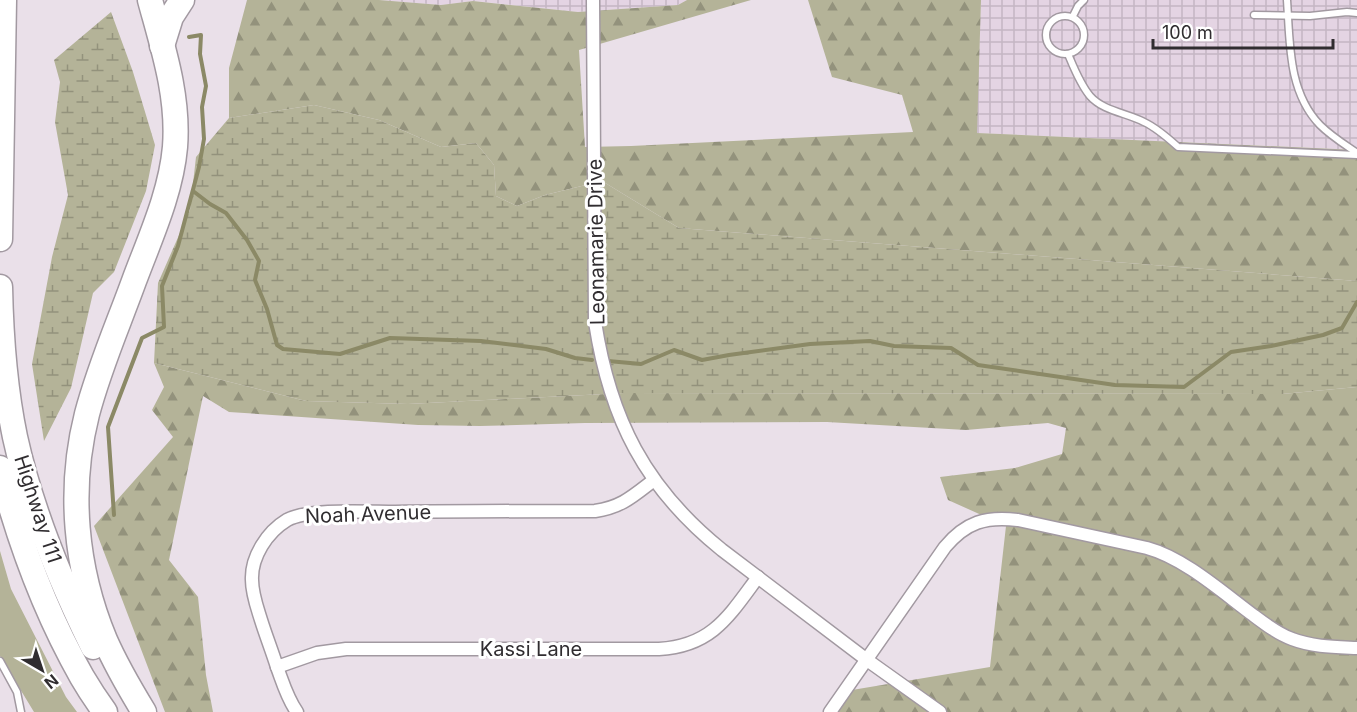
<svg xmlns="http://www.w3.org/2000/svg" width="1357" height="712" font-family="Inter,sans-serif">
  <defs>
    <pattern id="industrial-grid" width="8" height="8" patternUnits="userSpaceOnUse" patternTransform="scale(1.5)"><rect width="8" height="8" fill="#e4d4e3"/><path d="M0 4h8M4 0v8" fill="none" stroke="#c4b6c3"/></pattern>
    <pattern id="forest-firs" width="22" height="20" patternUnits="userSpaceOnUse" patternTransform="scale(1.5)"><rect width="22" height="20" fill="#b4b398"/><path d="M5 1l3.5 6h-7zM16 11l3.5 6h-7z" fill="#93927c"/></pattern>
    <pattern id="wetland-marsh" width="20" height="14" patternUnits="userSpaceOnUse" patternTransform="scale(1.5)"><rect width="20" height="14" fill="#b4b398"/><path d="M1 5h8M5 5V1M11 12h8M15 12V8" fill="none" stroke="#93927c"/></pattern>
  </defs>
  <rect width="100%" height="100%" fill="#eae0e9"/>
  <!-- industrial -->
  <g fill="url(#industrial-grid)">
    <polygon points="379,0 687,0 678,5 578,12 474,1 441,5"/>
    <polygon points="981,0 1357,0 1357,150 976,133"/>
  </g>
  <!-- grass -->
  <polygon fill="#b4b398" points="0,551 11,589 66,697 77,712 34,712 0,656"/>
  <!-- forest -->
  <g fill="url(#forest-firs)">
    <polygon points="247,0 379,0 441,5 473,1 578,12 678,5 687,0 751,0 579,50 585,147 631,146 913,132 902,95 832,77 808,0 981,0 977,133 1357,150 1357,281 679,228 602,181 545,195 517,206 496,196 494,165 476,143 441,147 379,120 314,105 229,118 229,68"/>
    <polygon points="154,363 306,401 408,404 624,393 1282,394 1357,387 1357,712 835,712 840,692 990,667 1006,526 948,500 940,477 1015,468 1062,454 1066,428 1048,423 966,430 827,422 585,423 480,426 418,425 229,412 203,396 169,560 198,597 206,675 213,712 165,712 94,526 173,437 152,410 164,387"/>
  </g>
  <!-- wetland -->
  <g fill="url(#wetland-marsh)">
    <polygon points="111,12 133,72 155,145 146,191 114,272 93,293 71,388 44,441 32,364 52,257 68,195 55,122 60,82 54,60"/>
    <polygon points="314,105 379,120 441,147 476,143 494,165 496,196 517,206 545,195 602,181 679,228 1357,281 1357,387 1282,394 624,393 408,404 306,401 154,363 158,283 190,210 196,157 229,118"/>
  </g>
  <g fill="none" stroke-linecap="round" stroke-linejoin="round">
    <!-- stream -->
    <g stroke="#8b8966" stroke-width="4">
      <polyline points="193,191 210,204 226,213 247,240 259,261 255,280 267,309 277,345 283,349 340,354 390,338 481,341 546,349 575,358 592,360"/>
      <polyline points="608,361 641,364 674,350 702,360 729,355 810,344 870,341 894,346 951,348 978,365 1115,385 1184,387 1231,352 1271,346 1323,335 1342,328 1357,302"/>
      <polyline points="114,515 108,427 142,338 164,327 162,286 178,246 199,167 204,139 202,107 206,86 200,54 201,35 189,37"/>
    </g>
    <!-- lane casing -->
    <g stroke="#a299a1" stroke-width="9">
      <g id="lane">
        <path d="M1287,0C1290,43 1288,92 1320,125C1331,136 1344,144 1357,153"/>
        <polyline points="1254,15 1310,16 1347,12 1357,13"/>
        <circle cx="1065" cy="35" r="19"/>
        <polyline points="1073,16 1078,6 1084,0"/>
        <path d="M1068,54C1074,68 1080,84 1090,96C1103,111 1127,113 1144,122C1157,128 1168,138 1178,147L1357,155"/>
        <polyline points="0,661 17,692 21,712"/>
      </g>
    </g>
    <!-- street casing -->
    <g stroke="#a299a1" stroke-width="15">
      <g id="street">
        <path d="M593,0L595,322C610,419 645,488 722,550L867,660L940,712"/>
        <path d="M277,667L317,653L346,649H659C712,646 729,616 758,577"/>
        <path d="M297,712C287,698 283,683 277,667C272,651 266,636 261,620C257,607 252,594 252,580C251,557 267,532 287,520C308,508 369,512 395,512C462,511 528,511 595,511C622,507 633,496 654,480"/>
        <path d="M830,712L945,547C966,522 986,516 1018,520L1147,548C1184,558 1222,592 1253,615C1265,624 1278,634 1292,639C1313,647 1335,647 1357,648"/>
      </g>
    </g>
    <!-- highway casing -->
    <g stroke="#a299a1" stroke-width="27">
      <g id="highway">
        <polyline points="162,46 171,17 182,0"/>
        <polyline points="0,239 4,0"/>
        <path d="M0,287C1,335 5,389 15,437C31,510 60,580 93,647"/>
        <path d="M0,468C19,541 45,612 82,677C89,689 97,701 105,712"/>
        <path d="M144,712C130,689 116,665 105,640C75,568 68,489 87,414C99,368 118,325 134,281C150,238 171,193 175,147C179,96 163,48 150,0"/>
      </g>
    </g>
    <!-- lane -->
    <use href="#lane" stroke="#fff" stroke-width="6"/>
    <!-- street -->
    <use href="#street" stroke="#fff" stroke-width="12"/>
    <!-- highway -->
    <use href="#highway" stroke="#fff" stroke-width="24"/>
  </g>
  <g text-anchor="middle" stroke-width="6" stroke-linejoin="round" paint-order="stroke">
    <!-- street labels -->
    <g font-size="20" fill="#302d30" stroke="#fff">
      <text transform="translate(596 242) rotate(-91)" y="7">Leonamarie Drive</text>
      <text transform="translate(38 509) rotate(72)" y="7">Highway 111</text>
      <text transform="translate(368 514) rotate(-2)" y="7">Noah Avenue</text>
      <text x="531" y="656">Kassi Lane</text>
    </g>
  </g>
  <!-- north arrow -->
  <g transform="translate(42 670) rotate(141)" stroke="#ffffff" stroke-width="4.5" paint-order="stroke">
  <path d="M0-4.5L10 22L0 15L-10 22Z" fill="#302d30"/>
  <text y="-9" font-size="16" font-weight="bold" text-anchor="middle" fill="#302d30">N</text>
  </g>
  <!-- scale -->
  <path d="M1153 39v9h180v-9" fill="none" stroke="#302d30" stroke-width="3"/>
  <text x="1162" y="39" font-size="18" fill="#302d30" stroke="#ffffff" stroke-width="4.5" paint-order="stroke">100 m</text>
</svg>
